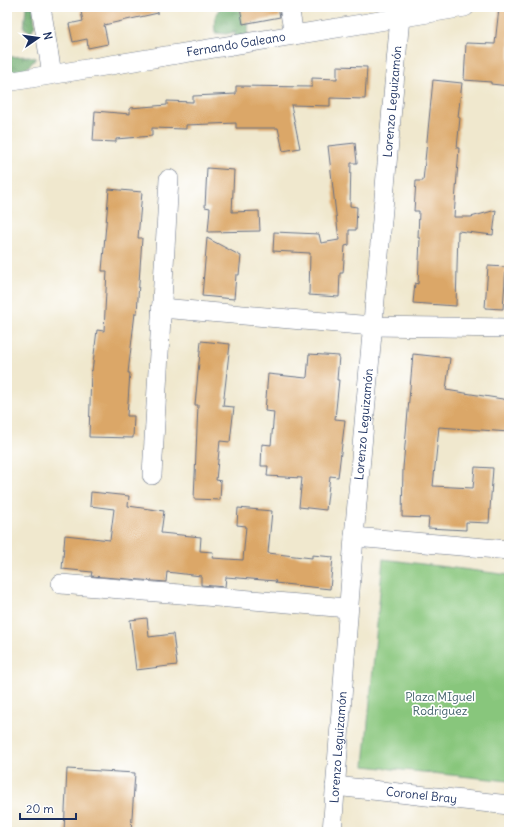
<svg xmlns="http://www.w3.org/2000/svg" width="516" height="839" font-family="Delius,sans-serif">
  <defs>
    <pattern id="forest-crowns" width="20" height="18" patternUnits="userSpaceOnUse"><rect width="20" height="18" fill="#6eab6c"/><path d="M2 6a3 3 0 1 1 6 0M12 15a3 3 0 1 1 6 0" fill="none" stroke="#5a8c5c"/></pattern>
  </defs>
  <rect width="100%" height="100%" fill="#fff"/>
  <filter id="ink" filterUnits="userSpaceOnUse"><feTurbulence type="fractalNoise" baseFrequency=".025" numOctaves="2"/><feDisplacementMap in="SourceGraphic" scale="8" xChannelSelector="R" yChannelSelector="G"/><feConvolveMatrix kernelMatrix="1 2 1 2 8 2 1 2 1" color-interpolation-filters="sRGB"/></filter>
  <filter id="wash" filterUnits="userSpaceOnUse"><feTurbulence type="fractalNoise" baseFrequency=".012" numOctaves="4" result="noise"/><feDisplacementMap in="SourceGraphic" scale="16" xChannelSelector="R" yChannelSelector="G"/><feGaussianBlur stdDeviation="0.9" result="paint"/><feColorMatrix in="noise" values="0 0 0 0 0 0 0 0 0 0 0 0 0 0 0 0 0 1.4 0 .05"/><feComposite in="paint" operator="in"/></filter>
  <g filter="url(#wash)">
    <rect width="100%" height="100%" fill="#f0e8ce"/>
    <!-- forest -->
    <g fill="url(#forest-crowns)" stroke="#446d65">
      <polygon points="26,7 33,7 35,25 31,32 24,28"/>
      <path d="M222,7H242C246,16 251,25 247,35L235,37V32L226,34L215,33C214,24 213,13 222,7Z"/>
      <path d="M29,56L36,58C28,69 19,75 7,79V57Z"/>
    </g>
    <!-- park -->
    <polygon fill="#88c67c" stroke="#527a6d" points="383,559 509,575 509,781 364,766"/>
    <g id="blocks">
      <!-- building -->
      <g fill="#dba768">
        <polygon points="80,7 157,7 158,13 104,25 108,44 88,48 87,39 73,42 69,24 83,21"/>
        <polygon points="240,7 278,7 280,17 243,24"/>
        <polygon points="499,8 509,9 509,86 491,84 491,82 464,80 466,43 495,44"/>
        <polygon points="337,66 367,67 365,99 330,98 330,106 291,105 300,148 283,151 278,128 236,128 236,123 186,125 186,129 152,128 152,136 116,139 116,142 93,141 95,111 130,114 130,108 167,105 167,101 193,102 193,96 236,94 236,86 312,87 312,78 337,79"/>
        <polygon points="433,80 462,83 458,117 460,118 457,148 459,148 454,217 471,217 496,210 493,235 458,231 456,306 413,303 415,283 418,284 420,238 418,238 419,211 414,211 416,181 423,181"/>
        <polygon points="355,143 357,163 351,163 350,206 357,207 356,230 349,230 349,245 345,246 343,273 340,273 339,297 309,295 310,253 273,251 274,232 319,234 321,243 339,240 328,146"/>
        <polygon points="207,168 234,170 232,212 259,211 260,231 208,232 210,208 205,207"/>
        <polygon points="109,189 142,192 138,238 142,238 137,313 135,313 128,373 130,373 127,416 134,416 133,438 89,437 91,370 92,371 97,330 104,331 107,271 102,271"/>
        <polygon points="207,238 241,256 239,275 236,275 234,299 202,296"/>
        <polygon points="488,266 506,267 503,309 485,308"/>
        <polygon points="201,341 230,344 223,406 234,407 230,442 220,441 216,480 221,481 220,500 194,499 198,405 195,405"/>
        <polygon points="309,354 339,356 337,380 339,380 335,419 345,420 338,477 330,476 326,510 299,507 302,478 267,476 268,466 261,466 262,444 271,445 274,412 265,411 268,374 306,378 307,377"/>
        <polygon points="413,354 450,358 446,390 509,400 509,432 439,427 433,486 473,488 475,467 493,468 489,523 466,522 466,530 428,528 429,518 402,517 403,468"/>
        <polygon points="91,492 129,496 128,506 164,511 161,533 201,537 200,551 213,552 212,558 243,560 246,526 237,525 238,508 272,511 268,553 312,558 312,555 333,557 330,589 275,583 276,581 226,577 225,587 201,585 201,576 167,572 166,582 91,576 92,572 62,569 65,535 110,540 114,509 90,506"/>
        <polygon points="147,618 149,637 173,634 177,665 136,670 130,620"/>
        <polygon points="67,769 135,773 131,832 64,832"/>
      </g>
    </g>
  </g>
  <g filter="url(#ink)">
    <use href="#blocks" fill-opacity="0" stroke="#667085" stroke-width="1"/>
    <g fill="none" stroke-linecap="round" stroke-linejoin="round">
      <!-- minor casing -->
      <g stroke="#667085" stroke-width="20">
        <g id="minor">
          <polyline points="41,7 52,74"/>
          <polyline points="289,7 294,35"/>
          <path id="s1" d="M7,82L465,7"/>
          <polyline points="161,308 372,326 509,328"/>
          <polyline points="152,475 169,179"/>
          <polyline points="354,537 509,550"/>
          <polyline points="61,584 348,608"/>
          <path id="s2" d="M335,786L509,805"/>
          <path id="s3" d="M332,832L354,537L400,17"/>
        </g>
      </g>
      <!-- minor -->
      <use href="#minor" stroke="#fff" stroke-width="19"/>
    </g>
  </g>
  <g text-anchor="middle" stroke-width="3.5" stroke-linejoin="round" paint-order="stroke">
    <!-- street labels -->
    <g font-size="12" fill="#1b2f5e" stroke="#fff">
      <text dy="4" stroke="none"><textPath href="#s1" startOffset="232">Fernando Galeano</textPath></text>
      <text dy="4" stroke="none"><textPath href="#s3" startOffset="733">Lorenzo Leguizamón</textPath></text>
      <text dy="4" stroke="none"><textPath href="#s3" startOffset="409">Lorenzo Leguizamón</textPath></text>
      <text dy="4" stroke="none"><textPath href="#s3" startOffset="85">Lorenzo Leguizamón</textPath></text>
      <text dy="4" stroke="none"><textPath href="#s2" startOffset="87">Coronel Bray</textPath></text>
    </g>
    <!-- park labels -->
    <g font-size="12" fill="#3c5c67" stroke="#fff">
      <text x="440" y="701">Plaza MIguel<tspan x="440" dy="14">Rodriguez</tspan></text>
    </g>
  </g>
  <!-- margin -->
  <rect width="516" height="839" fill="none" stroke="#fff" stroke-width="24"/>
  <!-- north arrow -->
  <g transform="translate(38 38) rotate(77)" stroke="#ffffff" stroke-width="3" paint-order="stroke">
  <path d="M0-3L7 15L0 10L-7 15Z" fill="#1b2f5e"/>
  <text y="-6" font-size="11" font-weight="bold" text-anchor="middle" fill="#1b2f5e">N</text>
  </g>
  <!-- scale -->
  <path d="M20 813v6h56v-6" fill="none" stroke="#1b2f5e" stroke-width="2"/>
  <text x="26" y="813" font-size="12" fill="#1b2f5e" stroke="#ffffff" stroke-width="3" paint-order="stroke">20 m</text>
</svg>
